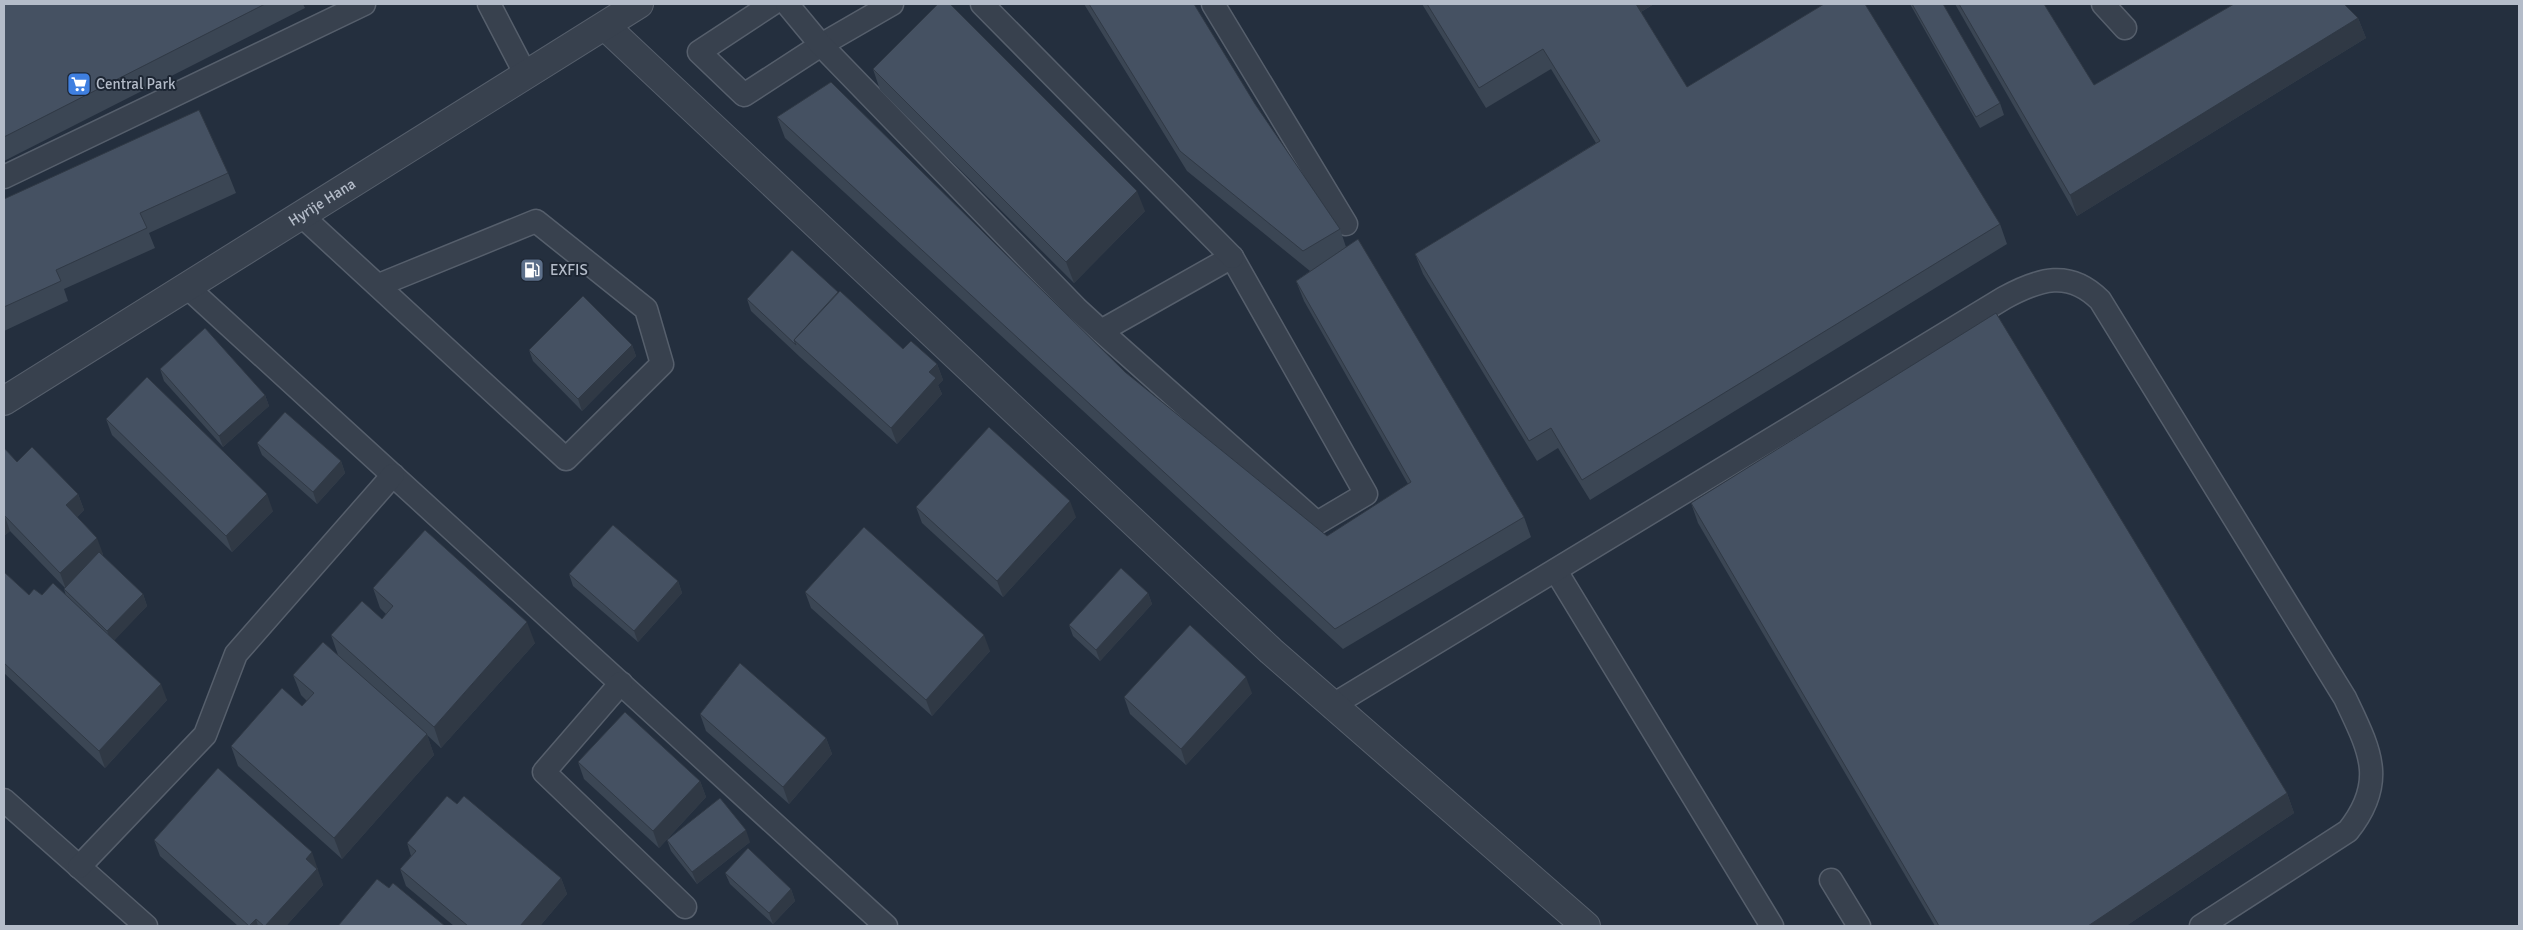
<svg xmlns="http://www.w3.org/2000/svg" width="2523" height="930" font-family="Signika,sans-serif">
  <rect width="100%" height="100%" fill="#242f3e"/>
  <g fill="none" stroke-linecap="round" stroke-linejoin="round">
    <!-- service casing -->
    <g stroke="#565f6c" stroke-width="25">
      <g id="service">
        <polyline points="489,4 526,75"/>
        <polyline points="772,4 699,52 744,95 821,45 892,4"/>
        <polyline points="787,4 821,45 1076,308 1101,331 1317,523 1366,494 1232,257 1101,331"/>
        <polyline points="982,4 1232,257"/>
        <polyline points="1213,4 1346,224"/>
        <polyline points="2103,4 2125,28"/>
        <polyline points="4,177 364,4"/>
        <polyline points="302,216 566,459 662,364 646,309 536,221 379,285"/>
        <polyline points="186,286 886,926"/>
        <polyline points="1556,571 1772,926"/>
        <polyline points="621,683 544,772 685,907"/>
        <path d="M1333,705L2004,298C2039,279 2069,269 2100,300L2345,698C2369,749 2388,781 2348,831L2201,926"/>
        <polyline points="4,800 146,926"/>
        <polyline points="79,867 205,735 236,654 393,475"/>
        <polyline points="1831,880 1859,926"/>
      </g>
    </g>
    <!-- minor casing -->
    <g stroke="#565f6c" stroke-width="30">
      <g id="minor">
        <polyline points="605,26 1271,651 1586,926"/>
        <path id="s1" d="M4,401L639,4"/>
      </g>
    </g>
    <!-- service -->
    <use href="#service" stroke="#38414e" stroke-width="22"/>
    <!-- minor -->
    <use href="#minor" stroke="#38414e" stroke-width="28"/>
  </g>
  <!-- wall -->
  <g fill="#3b4654">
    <polygon points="4,4 303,4 305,8 4,161"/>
    <polygon points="1084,4 1194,4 1255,104 1340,229 1346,247 1524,517 1531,537 1343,649 785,138 777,117 1125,372 1327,536 1408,484 1304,301 1296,281 1310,271 1187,171"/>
    <polygon points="1422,4 1654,4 1641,12 1687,87 2000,224 2007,244 1590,500 1558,448 1537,461 1423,274 1415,254 1596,143 1551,69 1486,108"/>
    <polygon points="1910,4 1943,4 2000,103 2004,115 1980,128"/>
    <polygon points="1955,4 2044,4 2094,85 2358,18 2366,38 2077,216"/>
    <polygon points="873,69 1145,211 1074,283 880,90"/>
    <polygon points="228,173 236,193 149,233 155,248 64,289 68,301 4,331 4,199"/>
    <polygon points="838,292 903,349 937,364 943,380 938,385 942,394 897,444 800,357 751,311 747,299"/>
    <polygon points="632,345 636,356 582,411 533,361 529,350"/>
    <polygon points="160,369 265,395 269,406 223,447 164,381"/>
    <polygon points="106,419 273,511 232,552 112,435"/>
    <polygon points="257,443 341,461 345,473 317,504 262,455"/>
    <polygon points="4,448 17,462 78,494 84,510 77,517 103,554 102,555 143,594 147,606 114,640 167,700 105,768 4,673 4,572 29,595 66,596 64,589 65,588 10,531 4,536"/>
    <polygon points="1691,503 2287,793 2294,813 2126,926 1935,926 1698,523"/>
    <polygon points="916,507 1076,517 1003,597 922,523"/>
    <polygon points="569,574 678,581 682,593 638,642 573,586"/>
    <polygon points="373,588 535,643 441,748 427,735 434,755 342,859 238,766 231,746 302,706 307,701 301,695 293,675 338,655 331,635 382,619 386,614 380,608"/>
    <polygon points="805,592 990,651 932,716 811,608"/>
    <polygon points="1148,593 1152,604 1100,661 1073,636 1069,625"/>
    <polygon points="1252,693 1186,765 1130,714 1124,697"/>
    <polygon points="700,714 826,738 832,754 789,804 706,731"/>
    <polygon points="578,762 700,781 706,797 659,848 584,779"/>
    <polygon points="457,804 561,878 567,894 540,926 454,926 406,886 400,869 411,856 407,843"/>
    <polygon points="154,840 318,868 317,869 323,885 286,926 238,926 160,856"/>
    <polygon points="667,840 750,842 697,884 671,851"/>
    <polygon points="725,873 791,889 795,901 773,924 730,884"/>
  </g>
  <!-- shaded-wall -->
  <g fill="#303945">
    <polygon points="1634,4 1654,4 1637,14"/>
    <polygon points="2358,18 2366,38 2077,216 2070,195"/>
    <polygon points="1137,191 1145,211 1074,283 1066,262"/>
    <polygon points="632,345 636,356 582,411 578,399"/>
    <polygon points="937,364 943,380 938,385 942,394 897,444 891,428 929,372"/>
    <polygon points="265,395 269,406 223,447 219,436"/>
    <polygon points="341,461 345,473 317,504 313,492"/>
    <polygon points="78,494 84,510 72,522 66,505"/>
    <polygon points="267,494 273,511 232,552 226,536"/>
    <polygon points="1070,501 1076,517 1003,597 997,581"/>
    <polygon points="4,514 10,531 4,536"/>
    <polygon points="97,538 103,554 66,589 60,573"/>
    <polygon points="678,581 682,593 638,642 634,631"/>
    <polygon points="1148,593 1152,604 1100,661 1096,650"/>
    <polygon points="143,594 147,606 112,643 107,631"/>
    <polygon points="527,622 535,643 441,748 434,727"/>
    <polygon points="984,635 990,651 932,716 926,700"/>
    <polygon points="1246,677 1252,693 1186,765 1181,749"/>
    <polygon points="161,684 167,700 105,768 99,751"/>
    <polygon points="427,734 434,755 342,859 334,838"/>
    <polygon points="826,738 832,754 789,804 783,787"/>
    <polygon points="700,781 706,797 659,848 653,831"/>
    <polygon points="2287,793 2294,813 2126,926 2088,926"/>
    <polygon points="746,830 750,842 697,884 692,872"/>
    <polygon points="312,852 323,885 286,926 265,926 306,859"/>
    <polygon points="561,878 567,894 540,926 520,926"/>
    <polygon points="791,889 795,901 773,924 769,913"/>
    <polygon points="256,919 258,926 250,926"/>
  </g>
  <!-- building -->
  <g fill="#455162" stroke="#303945">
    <polygon points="4,4 265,4 4,137"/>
    <polygon points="938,4 950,4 1137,191 1066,262 873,69"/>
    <polygon points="1089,4 1194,4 1255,104 1340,229 1303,251 1180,151"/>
    <polygon points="1427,4 1636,4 1687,87 1824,4 1865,4 2000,224 1582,480 1551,428 1529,441 1415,254 1600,141 1543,49 1479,88"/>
    <polygon points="1912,4 1943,4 2000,103 1976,117"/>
    <polygon points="1959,4 2044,4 2094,85 2234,4 2344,4 2358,18 2070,195"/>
    <polygon points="831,82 1125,372 1327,536 1411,482 1296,281 1358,239 1524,517 1335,629 777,117"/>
    <polygon points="199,110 228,173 140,213 147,228 56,270 61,281 4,307 4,199"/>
    <polygon points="792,250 838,292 794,340 796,345 747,299"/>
    <polygon points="840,291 903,349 911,341 937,364 929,372 936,378 891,428 794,340"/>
    <polygon points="583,296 632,345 578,399 529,350"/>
    <polygon points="1996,313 2287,793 2088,926 1939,926 1691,503"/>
    <polygon points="205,328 265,395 219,436 160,369"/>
    <polygon points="147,377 267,494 226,536 106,419"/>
    <polygon points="285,412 341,461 313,492 257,443"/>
    <polygon points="989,427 1070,501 997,581 916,507"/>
    <polygon points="32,447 78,494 66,505 97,538 60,573 4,515 4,448 17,462"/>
    <polygon points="613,525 678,581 634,631 569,574"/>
    <polygon points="864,527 984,635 926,700 805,592"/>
    <polygon points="425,530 527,622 434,727 331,635 362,601 382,619 393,606 373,588"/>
    <polygon points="99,552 143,594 107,631 64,589"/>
    <polygon points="1121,568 1148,593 1096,650 1069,625"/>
    <polygon points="4,572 29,595 34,589 42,595 53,583 161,684 99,751 4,663"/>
    <polygon points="1190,625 1246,677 1181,749 1124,697"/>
    <polygon points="323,642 427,734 334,838 231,746 282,688 302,706 314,693 293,675"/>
    <polygon points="740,663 826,738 783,787 700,714"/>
    <polygon points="625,712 700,781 653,831 578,762"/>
    <polygon points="218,768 312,852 306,859 317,869 265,926 264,926 256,919 249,926 154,840"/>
    <polygon points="447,796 457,804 464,796 561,878 520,926 468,926 400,869 416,851 407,843"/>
    <polygon points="720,798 746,830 692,872 667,840"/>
    <polygon points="748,848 791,889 769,913 725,873"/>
    <polygon points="377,879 389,888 393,883 445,926 338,926"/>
  </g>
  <!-- icons -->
  <defs>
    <g id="supermarket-square" transform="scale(1.25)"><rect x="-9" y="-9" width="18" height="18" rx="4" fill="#3f7fe0" stroke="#1d2633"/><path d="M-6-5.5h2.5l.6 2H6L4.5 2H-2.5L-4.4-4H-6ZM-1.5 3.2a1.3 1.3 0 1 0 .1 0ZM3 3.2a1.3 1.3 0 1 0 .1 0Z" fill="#fff"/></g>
    <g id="fuel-square" transform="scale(1.25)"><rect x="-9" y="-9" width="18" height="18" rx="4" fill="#5c6f8a" stroke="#1d2633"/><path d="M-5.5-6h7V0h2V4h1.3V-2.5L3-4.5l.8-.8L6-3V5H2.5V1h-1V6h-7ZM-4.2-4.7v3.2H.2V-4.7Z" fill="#fff"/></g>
  </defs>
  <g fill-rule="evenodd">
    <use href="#supermarket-square" x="79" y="84"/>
    <use href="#fuel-square" x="532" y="270"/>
  </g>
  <g text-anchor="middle" stroke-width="4" stroke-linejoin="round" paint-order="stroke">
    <!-- poi labels -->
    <g font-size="15" fill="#b4bcc9" stroke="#1d2633" text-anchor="start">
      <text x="96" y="89">Central Park</text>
      <text x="550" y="275">EXFIS</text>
    </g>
    <!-- street labels -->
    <g font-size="15" fill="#b4bcc9" stroke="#1d2633">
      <text dy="5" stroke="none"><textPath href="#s1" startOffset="375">Hyrije Hana</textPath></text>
    </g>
  </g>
  <!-- border -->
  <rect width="2523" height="930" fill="none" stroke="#b4bcc9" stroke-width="10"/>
</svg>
